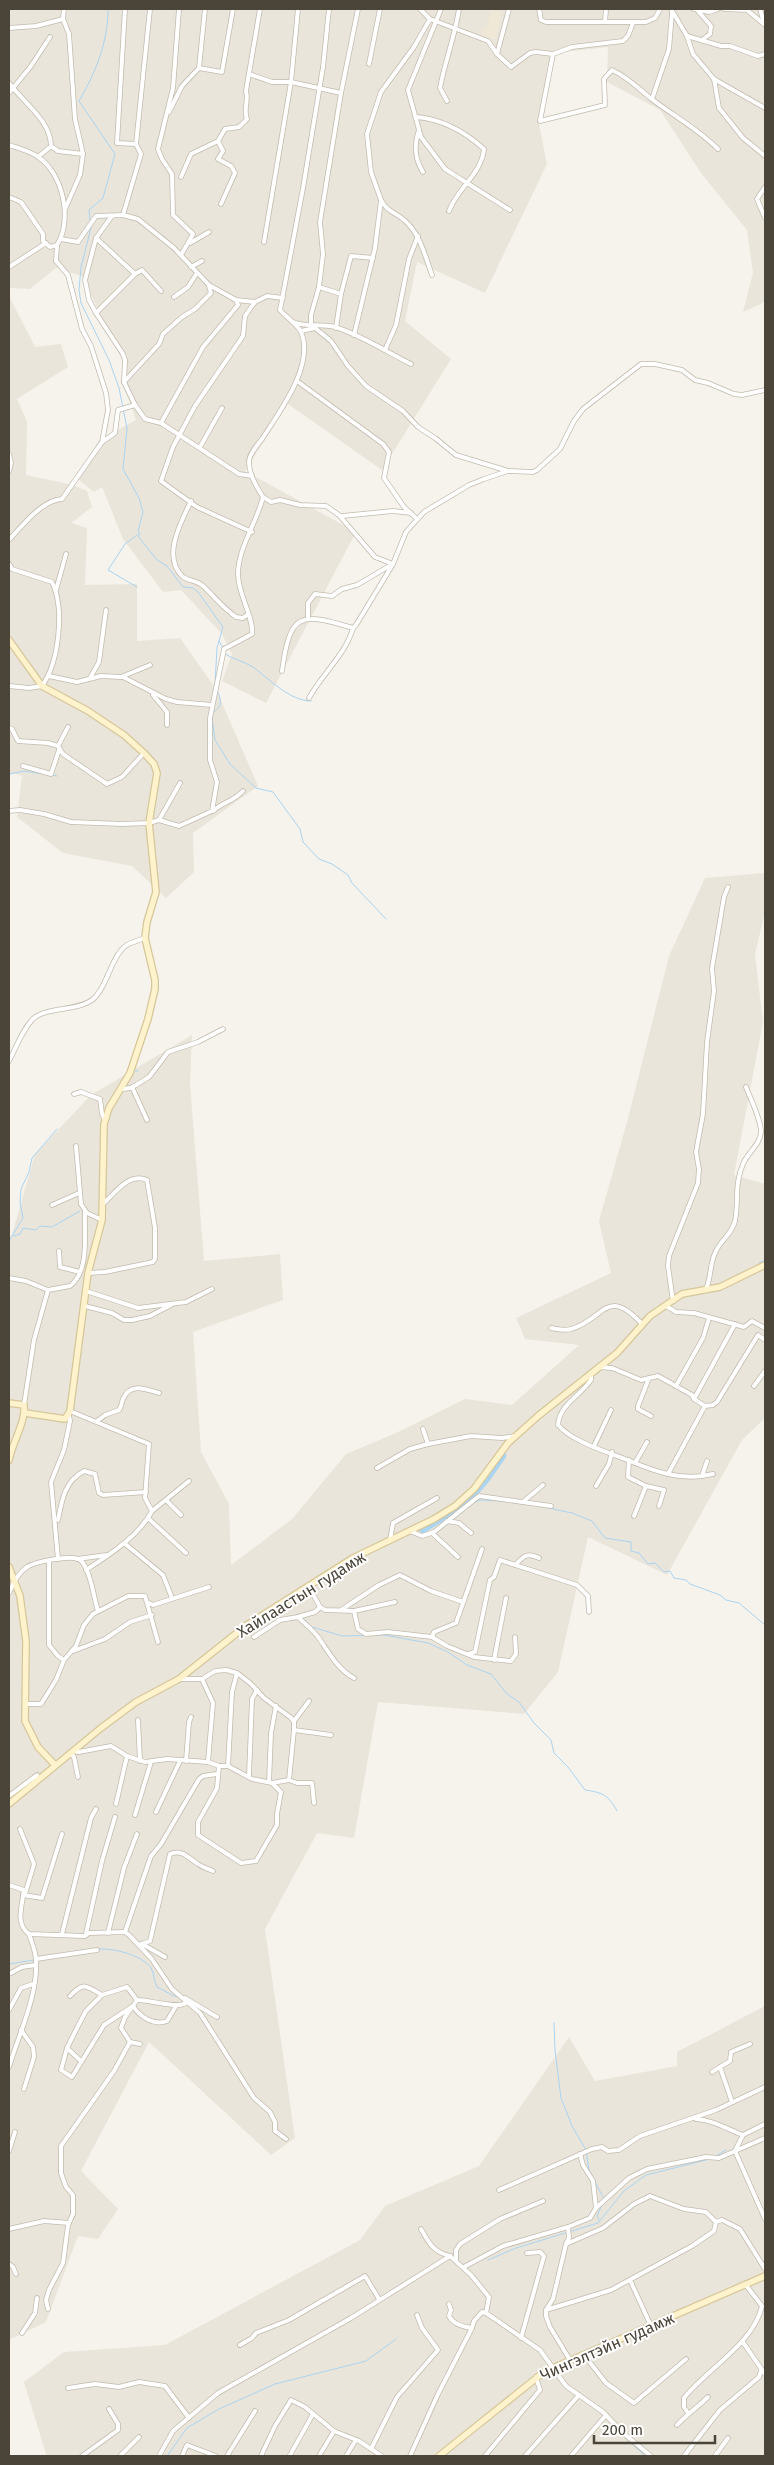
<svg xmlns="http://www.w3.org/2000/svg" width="774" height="2465" font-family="'Fira Sans',sans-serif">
  <rect width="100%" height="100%" fill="#f6f3ec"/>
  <!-- residential -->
  <g fill="#eae5da">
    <polygon points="9,9 765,9 765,302 743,312 753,273 747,230 701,173 660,110 607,82 608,47 554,53 539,124 547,164 485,293 417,262 405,321 451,359 382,470 288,404 245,471 356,532 266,703 222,681 232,654 222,634 181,590 163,592 123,539 102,487 94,492 77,478 99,440 136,420 122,381 126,368 82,276 56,268 30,289 9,288"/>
    <polygon points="9,296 35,347 61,344 68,367 17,399 27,422 26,475 73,485 87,491 92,507 71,523 87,528 85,585 137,584 137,641 180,638 216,689 258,786 193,833 194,872 166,898 132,866 63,853 17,817 22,776 9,772"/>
    <polygon points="765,873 765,912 755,954 763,1022 734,1175 765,1184 765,1418 742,1440 667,1575 588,1537 558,1672 524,1714 378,1702 354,1838 317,1833 265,1929 295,2138 271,2155 149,2042 81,2171 118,2209 98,2239 78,2236 46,2322 9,2340 9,1237 11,1238 35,1154 91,1095 192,1035 190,1084 204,1261 280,1254 283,1300 193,1332 201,1452 229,1504 231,1565 292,1519 346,1454 396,1433 465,1399 512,1405 579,1345 525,1339 516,1318 611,1273 599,1221 627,1122 669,956 705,878"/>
    <polygon points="765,2006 765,2456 43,2456 46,2454 24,2382 64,2352 165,2345 360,2240 385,2206 479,2166 569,2037 595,2081 677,2066 677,2052"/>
  </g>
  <!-- education -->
  <polygon fill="#efe8d6" points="491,10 502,12 496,39 480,36 482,27 487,28"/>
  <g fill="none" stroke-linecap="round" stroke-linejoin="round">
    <!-- stream -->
    <g stroke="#a9d4f2" stroke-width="1">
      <path d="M90,220L89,210L103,198L115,154L79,101C96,72 108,42 108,9"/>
      <polyline points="91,228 81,267 79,290 81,303 109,360 119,388 127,428 123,469 139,498 143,512 138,531 140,534 138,536 157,560 167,566 183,587 193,588 198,592 223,627 217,648 215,684"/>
      <polyline points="137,587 108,570 125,544 137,535"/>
      <polyline points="219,641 223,648"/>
      <path d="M225,654C233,659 245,662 253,667C269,679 290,701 311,701"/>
      <path d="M214,712C223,705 221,700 217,690"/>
      <polyline points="212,718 215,740 230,764 256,788 273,792 300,829 303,842 319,859 332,864 348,875 352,883 386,919"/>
      <polyline points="9,774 24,771 57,776"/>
      <polyline points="135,1071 138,1071"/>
      <polyline points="14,1236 20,1234 23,1228 36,1230 40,1226 52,1227 80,1211"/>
      <polyline points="9,1241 23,1218 20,1203 21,1189 29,1172 32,1158 57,1129"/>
      <polyline points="759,1263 765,1260"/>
      <polyline points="509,1502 523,1504"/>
      <polyline points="471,1504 480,1500 500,1501"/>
      <polyline points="539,1506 572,1513 592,1521 605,1538 631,1542 631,1551 639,1553 648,1564 655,1563 664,1572 670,1571 674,1578 686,1580 690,1584 720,1595 726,1600 739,1603 765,1625"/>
      <path d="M303,1618L312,1627L342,1636L384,1635L428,1643L448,1652L467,1665L491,1674L507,1694L519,1702L534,1723L551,1740L554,1753L568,1767L585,1790C601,1792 609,1795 617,1811"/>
      <path d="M97,1949C112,1948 141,1954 151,1968C154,1973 154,1981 157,1987L176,1997"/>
      <polyline points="79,1951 93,1949"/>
      <polyline points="9,1964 34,1960"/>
      <polyline points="554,2023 555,2050 561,2098 572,2126 586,2150 589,2170 604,2199"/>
      <polyline points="716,2156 726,2150"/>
      <polyline points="599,2220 597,2216 602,2205"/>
      <polyline points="488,2260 516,2248 598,2223 624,2191 646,2175 710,2159"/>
      <polyline points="624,2436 645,2456"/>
      <polyline points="167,2456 187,2428 219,2409 275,2384 366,2361 396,2339"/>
    </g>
    <!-- river -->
    <polyline stroke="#a9d4f2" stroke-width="8" points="423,1529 465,1503 486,1479 502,1456"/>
    <!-- street casing -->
    <g stroke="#c2bbae" stroke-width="5.5">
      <g id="street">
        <polyline points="64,9 63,19 69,34 75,119 83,154 80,175 65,209"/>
        <polyline points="125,9 117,143 136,144"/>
        <polyline points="179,9 173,88 158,149 162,159 172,174 173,215 193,234 181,255"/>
        <polyline points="420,9 430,19 488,41 497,54 511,67 530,53 536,52 553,54 572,47 623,41 628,36 633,23"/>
        <polyline points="441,9 408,90 421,137 445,169 510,210"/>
        <polyline points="539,9 541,20 546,22 646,22 655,18 660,9"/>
        <polyline points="671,9 687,36 693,54 714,79 719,108 743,138 765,156"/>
        <polyline points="694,9 709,12 718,9"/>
        <polyline points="724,9 747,10 765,25"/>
        <polyline points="760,9 764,23"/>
        <polyline points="698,11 711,26 710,34 702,40"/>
        <polyline points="605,22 606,9"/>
        <polyline points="9,28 36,26 63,19"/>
        <polyline points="687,36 721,46 730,46 758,56 765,54"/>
        <polyline points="497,54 509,9"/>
        <path d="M553,54L540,121L605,105L604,79L612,70C626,76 637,87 649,97C672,115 697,128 718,149"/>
        <polyline points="369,64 380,9"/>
        <polyline points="199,68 205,9"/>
        <polyline points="249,74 272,82 291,82 341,93"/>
        <polyline points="714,79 765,108"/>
        <path d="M9,83C23,102 51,121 51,146L58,151L83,154"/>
        <polyline points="9,93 31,66 50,37"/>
        <polyline points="652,99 669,49 672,13"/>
        <path d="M447,101L440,88C445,61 455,36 459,9"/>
        <polyline points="169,112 182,86 199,68 222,72 233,9"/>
        <path d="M416,117C443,119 464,131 484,149C482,173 457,189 449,211"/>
        <path d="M419,130C414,145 414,158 423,172"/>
        <polyline points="218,141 223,151 218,159 231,166 235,173 221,204"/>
        <path d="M9,145C18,148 30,151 38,157C63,173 73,220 57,245L50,247L43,241V234L21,202L9,197"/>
        <polyline points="38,157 51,146"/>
        <path d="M181,177L191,154L218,141L225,129L239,127L247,119C243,110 249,101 246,91L260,9"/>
        <polyline points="765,187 757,199 765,218"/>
        <path d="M381,200C388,213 394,211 404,220C420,233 425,256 432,275"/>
        <polyline points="123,215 141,154 136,144 150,9"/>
        <polyline points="112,216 96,238 85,280 89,300 96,313 123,354 125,360 124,382 135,405 145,419 161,423 239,474 252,476"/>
        <polyline points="96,238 135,274 142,270 161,291"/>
        <polyline points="61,239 78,242 96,216 123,215 138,219 174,248 209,285 236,300 255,302 267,296 283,298"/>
        <polyline points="264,242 291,82 298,9"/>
        <polyline points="190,243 209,232"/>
        <polyline points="57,245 56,261 68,275 82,329 91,346 106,393 108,410 102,442 115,433 118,410 135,405"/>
        <polyline points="9,267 46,243"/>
        <polyline points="191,267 202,261"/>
        <polyline points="341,294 319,287 323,254 320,222 341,93 358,9"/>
        <polyline points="174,297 188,287 197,273"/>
        <polyline points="96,313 135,274"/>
        <path d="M293,322C306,328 321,323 335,327C361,335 387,352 411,364"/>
        <polyline points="311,324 311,315 319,287"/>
        <polyline points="336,328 341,294 351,256 373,258"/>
        <polyline points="301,331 315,328 331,341 348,366 366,386 403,411 418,427 435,438 456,455 508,471"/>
        <polyline points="354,335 375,248 381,200 371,172 367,134 381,92 414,47 430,19"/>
        <polyline points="385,350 396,325 409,259 418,236"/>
        <polyline points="297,381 383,444 389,452 384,478 404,507 417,519"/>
        <polyline points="124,382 159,344 163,334 182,317 195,309 211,293 209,286"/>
        <polyline points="161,423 203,347 238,305 236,300"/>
        <polyline points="200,447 222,408"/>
        <polyline points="9,454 11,463 9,471"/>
        <polyline points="263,497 271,502 280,500 300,505 326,506 339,515 375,557 393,564"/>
        <path d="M191,501C181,522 162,556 182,576C187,581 196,580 202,585C214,596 223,608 236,617L243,618L248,614"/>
        <polyline points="342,516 393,511 411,513"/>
        <polyline points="252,532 197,507 161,481 173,447 195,406 243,336 245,316 255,302"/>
        <path d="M9,540C22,526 42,500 62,499L102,442"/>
        <path d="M9,564L12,569L52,582C65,609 59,662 42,686L29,688L9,686"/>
        <polyline points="56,590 66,554"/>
        <polyline points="308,617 308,603 315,594 332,596 342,589 357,585 391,565"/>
        <path d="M282,671C290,612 300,612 353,628L356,625L393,564L406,532L424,512L469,485L484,479L508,471L533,472L537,470L560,449L574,421L583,409L641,364H655L682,370L695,380L708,383L734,394L742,395L765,390"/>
        <polyline points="49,676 77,682 101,676 121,677 150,665"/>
        <polyline points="123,677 166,699 177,702 212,705"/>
        <polyline points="90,678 99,662 106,610"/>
        <polyline points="153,695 167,712 167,725"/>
        <path d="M309,698C322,674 346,654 353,628"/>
        <polyline points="9,728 12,729 18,741 48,743 58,746 63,754 107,784 122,777 144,753"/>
        <polyline points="58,746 68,727"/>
        <polyline points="23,766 51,774 59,750"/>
        <path d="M9,811L20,810L44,814L71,822L122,824L149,823L159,820L179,826L212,811L217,782L210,760V718L224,649L252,634C254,617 238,595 238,574C238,548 257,522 263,497C257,488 249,473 249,462C249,454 257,445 262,439C280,411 315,365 301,332C297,324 286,317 280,310L303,188L323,67L329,9"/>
        <path d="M213,811C223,802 234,801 243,791"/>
        <polyline points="159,820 180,783"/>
        <path d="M9,1061C16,1048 23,1028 34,1018C47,1007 77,1011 92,1000C108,987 111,955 127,945C132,942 139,940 145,938"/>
        <polyline points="132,1087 147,1120"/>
        <polyline points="122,1089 131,1088 149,1077 168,1052 198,1042 223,1029"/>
        <polyline points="74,1094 81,1092 100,1099 102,1114 105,1120"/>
        <polyline points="76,1146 81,1204 87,1213 102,1220"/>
        <polyline points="52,1205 79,1193"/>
        <polyline points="59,1251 60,1267 80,1272"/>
        <path d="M88,1273L105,1272L153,1262L155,1259V1228L147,1180C129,1172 115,1193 103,1204"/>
        <polyline points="9,1278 26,1281 48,1290 34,1340 24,1405"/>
        <path d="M706,1289C712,1276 709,1262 717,1249C723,1238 732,1234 735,1221C739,1200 734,1185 743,1164C748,1152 761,1144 761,1131C760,1117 751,1100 746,1087"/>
        <path d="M48,1290L70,1286C90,1271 84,1233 85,1211"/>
        <polyline points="86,1291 138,1308 186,1302 212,1289"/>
        <polyline points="673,1301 668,1266 669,1256 698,1183 699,1169 696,1152 703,1114 707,1042 714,991 712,968 724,897 728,887"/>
        <polyline points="85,1306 112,1313 124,1320 132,1320 150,1316 171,1305"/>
        <polyline points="666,1306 676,1312 694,1313 744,1327 752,1321 765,1328"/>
        <path d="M551,1328C557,1329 565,1331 571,1329C604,1320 606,1285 642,1324"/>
        <polyline points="600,1367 612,1368 641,1380 658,1376 692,1395 694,1399 705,1406"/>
        <path d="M591,1375V1380C581,1395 559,1405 558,1425C573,1443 612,1453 635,1463L647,1442"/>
        <polyline points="649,1378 638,1406 638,1409 651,1416"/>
        <polyline points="676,1386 703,1338 709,1318"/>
        <polyline points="754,1386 765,1371"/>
        <polyline points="694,1399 735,1324"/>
        <polyline points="70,1411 149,1444 145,1498 152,1511"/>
        <path d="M97,1421L105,1415L119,1410C122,1406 121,1404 123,1399C130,1382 146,1389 159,1393"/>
        <polyline points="423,1429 428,1444"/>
        <polyline points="594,1446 611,1410"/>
        <polyline points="629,1460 628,1477 646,1486 664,1490 659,1506"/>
        <path d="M635,1463C657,1472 678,1479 702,1476L707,1461"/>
        <polyline points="377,1468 410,1449 428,1444 471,1436 502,1438 516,1436"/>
        <polyline points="668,1474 705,1406 713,1405 717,1402 758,1335 765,1340"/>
        <polyline points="702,1476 713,1474"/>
        <polyline points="596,1486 609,1464 612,1452"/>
        <polyline points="166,1500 181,1515"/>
        <polyline points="524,1501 543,1485"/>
        <polyline points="634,1516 646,1486"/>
        <polyline points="148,1518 186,1553"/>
        <path d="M58,1520C62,1499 65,1481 84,1471L95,1474L99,1493L103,1495L146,1492"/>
        <polyline points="447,1521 459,1523 471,1533"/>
        <polyline points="410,1531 422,1536 434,1532 479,1496 551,1506"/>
        <polyline points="432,1533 458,1557"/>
        <polyline points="390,1540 393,1523 437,1498"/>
        <polyline points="124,1543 163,1575 172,1598"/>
        <polyline points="58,1559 51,1482 64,1450 70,1421 69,1416"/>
        <polyline points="77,1559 107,1555"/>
        <polyline points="49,1561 49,1645 58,1656 64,1660"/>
        <path d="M515,1565C524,1556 527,1552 539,1558"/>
        <path d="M86,1570C109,1555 139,1536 152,1511L189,1481"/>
        <polyline points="308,1585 320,1607 325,1610 354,1611 358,1629 366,1634 388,1632 432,1637 447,1646 474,1657 511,1661 516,1654 515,1637"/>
        <path d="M9,1593C13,1583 18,1573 27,1567C34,1562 72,1554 80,1560C90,1567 94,1599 98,1611"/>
        <polyline points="149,1603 153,1605 209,1587"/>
        <path d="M320,1607L315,1612L298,1617C304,1623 314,1631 318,1637C328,1651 338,1670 354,1678"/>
        <polyline points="341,1610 379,1585 400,1575 431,1591 463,1602"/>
        <polyline points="354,1611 395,1602"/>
        <polyline points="254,1637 280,1620 298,1617"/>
        <polyline points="432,1637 434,1632 456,1623 482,1549"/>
        <polyline points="73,1651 105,1639 130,1622 152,1615"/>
        <polyline points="468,1654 475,1652 490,1580 494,1577 500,1560 577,1585 588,1596 589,1612"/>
        <polyline points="494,1660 506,1598"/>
        <polyline points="179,1679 202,1679 215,1671 226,1670 237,1673 250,1683 264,1698 290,1717 294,1721 294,1730 289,1780 297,1783 312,1783 314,1803"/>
        <polyline points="202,1679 213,1703 208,1762"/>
        <polyline points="26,1704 41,1704 56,1680 64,1660 76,1646 84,1625 93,1614 128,1596 145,1596 158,1642"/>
        <polyline points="138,1720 140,1761"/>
        <polyline points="294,1721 309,1701"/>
        <polyline points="294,1730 331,1735"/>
        <polyline points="73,1751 79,1752 111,1746 127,1756 145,1762 167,1759 208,1762 219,1766"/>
        <polyline points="70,1753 74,1757 78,1777"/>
        <polyline points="186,1761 189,1722 191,1717"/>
        <polygon points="219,1766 228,1766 252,1779 272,1783 281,1792 277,1814 277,1825 256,1861 241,1863 198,1835 198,1822 217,1788"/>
        <polyline points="228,1766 232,1692 237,1673"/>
        <polyline points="249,1776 252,1699 257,1690"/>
        <polyline points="269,1782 271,1733 276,1706"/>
        <polyline points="272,1783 289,1780"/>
        <polyline points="9,1796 37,1775"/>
        <polyline points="116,1804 127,1756"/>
        <polyline points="156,1812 180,1761"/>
        <polyline points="135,1815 151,1762"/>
        <polyline points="20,1829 34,1864 25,1894"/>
        <path d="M9,1885L24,1890C22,1906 15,1924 29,1934L85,1936L89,1933L125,1932L129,1935L151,1958L172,1989L200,2013L254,2098L270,2112L275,2122V2131L286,2139"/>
        <polyline points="23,1895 42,1898 62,1834"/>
        <polyline points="125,1932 151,1856 161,1844 199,1779 203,1776 217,1774"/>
        <polyline points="108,1933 124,1868 137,1834"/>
        <polyline points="62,1934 91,1818 96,1809"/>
        <polyline points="86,1934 102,1861 115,1817"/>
        <polyline points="142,1944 165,1957"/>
        <path d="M139,1945L150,1941L170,1854C183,1849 188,1858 198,1864C202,1867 208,1869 213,1871"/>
        <polyline points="36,1959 97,1950"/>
        <polyline points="9,1974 22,1967 36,1965"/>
        <path d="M102,1995L86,2011L79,2024L67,2048L61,2070L72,2077L104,2025L133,2006L137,2000C150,2000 177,2009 186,2003L185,1998L217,2017"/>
        <path d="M70,1996C84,1981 86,1986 102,1995L127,1987L137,2000"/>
        <polyline points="9,2010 21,1988 33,1984"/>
        <polyline points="21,2030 33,2047 34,2057 24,2089"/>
        <path d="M140,2044L130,2042L121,2028L125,2017L133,2006C140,2017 154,2026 167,2021L176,2006"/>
        <polyline points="67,2048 81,2061"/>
        <path d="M9,2067C19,2034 38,1995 36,1961C36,1952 32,1943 29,1934"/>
        <polyline points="712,2072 720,2067"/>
        <polyline points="732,2102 720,2067 730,2061 731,2052 750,2044"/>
        <path d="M696,2119C713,2120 727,2129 743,2135L765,2124"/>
        <polyline points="743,2135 735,2151 765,2219"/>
        <polyline points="9,2151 15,2132"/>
        <polyline points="499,2190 592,2149 602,2147 608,2151 619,2150 640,2136 716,2110 765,2087"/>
        <polyline points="596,2208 629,2178 647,2169 706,2157 719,2158 765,2138"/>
        <polyline points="716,2222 722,2220 740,2229 765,2269"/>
        <polyline points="9,2229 44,2221 69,2223"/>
        <path d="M421,2229C429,2243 433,2252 450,2256"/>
        <polyline points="566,2244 569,2238 568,2227 590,2218 596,2208 593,2181 583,2165 580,2154"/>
        <polyline points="456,2261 456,2250 460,2244 500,2219 543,2201"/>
        <polyline points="9,2264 13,2267 16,2274"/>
        <polyline points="464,2267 503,2246 568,2227"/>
        <polyline points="630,2280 651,2326"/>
        <path d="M449,2304L451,2310L449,2316C453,2324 464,2327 472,2328L474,2321L482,2312L486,2313"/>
        <polyline points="48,2309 46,2300 49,2290 63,2263 68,2225 73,2214 73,2195 66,2187 61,2173 61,2146 114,2071 130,2042"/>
        <polyline points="546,2310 611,2290 692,2246 714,2231 716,2222 706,2212 684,2209 650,2196 634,2204 603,2228 566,2244 553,2299 546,2310 546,2316 550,2327 570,2360"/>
        <polyline points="22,2333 35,2313 37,2298"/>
        <polyline points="521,2338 544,2256 540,2252 527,2253"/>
        <polyline points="742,2341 765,2374"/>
        <polyline points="240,2345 252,2338 256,2333 289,2320 365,2276 379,2299"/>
        <polyline points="584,2355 606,2383 634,2403 686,2359"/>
        <polyline points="68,2388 95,2384 119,2387 139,2382 165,2386 189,2418"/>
        <path d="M688,2413L684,2407V2398C707,2369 754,2343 762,2306L745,2284"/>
        <path d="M677,2425C687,2414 698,2407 708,2397"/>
        <polyline points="371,2449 397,2397 438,2350 422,2328 417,2315"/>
        <polyline points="290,2455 313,2414"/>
        <polyline points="82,2456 118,2430 118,2424 109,2409"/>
        <polyline points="120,2456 139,2437"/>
        <polyline points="159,2456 173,2431 218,2393 351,2318 450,2256 471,2275 489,2297 486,2313 540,2350 566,2386 603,2412 623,2433 651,2456"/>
        <polyline points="182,2456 187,2445 216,2456"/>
        <polyline points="227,2456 255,2411"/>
        <polyline points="261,2456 275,2426 291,2400 305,2407 334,2431 359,2441 382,2456"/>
        <polyline points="319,2456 334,2431"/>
        <polyline points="346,2456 356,2440"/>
        <polyline points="410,2456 438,2394 472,2328"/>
        <polyline points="485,2456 540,2390 536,2377"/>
        <polyline points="525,2456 579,2395"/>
        <polyline points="571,2456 606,2415"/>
        <polyline points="684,2456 720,2410 759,2377 761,2371"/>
        <polyline points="715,2456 728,2438"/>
      </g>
    </g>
    <!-- secondary casing -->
    <g stroke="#d6c79b" stroke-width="8">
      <g id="secondary">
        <polyline points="9,640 42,686 88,711 124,735 144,753 154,764 157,773 149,823 156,892 147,922 145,938 155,980 155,989 148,1019 130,1073 109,1108 104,1124 102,1220 88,1273 70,1411 65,1419 25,1413"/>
        <path d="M9,1403L24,1405C26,1422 12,1443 9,1460"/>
        <polyline points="9,1567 20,1596 26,1641 25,1721 38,1747 55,1765"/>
        <polyline points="9,1804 101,1728 136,1702 179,1679 247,1625 353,1558 434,1519 455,1506 474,1489 508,1443 538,1416 617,1353 650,1316 682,1294 720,1287 765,1265"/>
        <polyline points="439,2456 544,2372 765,2276"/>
      </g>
    </g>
    <!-- street -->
    <use href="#street" stroke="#fff" stroke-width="4"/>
    <!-- secondary -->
    <use href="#secondary" stroke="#fff3cd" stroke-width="5.5"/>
  </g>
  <g text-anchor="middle" stroke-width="4" stroke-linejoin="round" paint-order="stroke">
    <!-- street labels -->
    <g font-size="16" fill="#4b4439" stroke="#fff">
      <text transform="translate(301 1594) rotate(-32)" y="6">Хайлаастын гудамж</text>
      <text transform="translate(607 2346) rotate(-24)" y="6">Чингэлтэйн гудамж</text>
    </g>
  </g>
  <!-- border -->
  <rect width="774" height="2465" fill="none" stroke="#4b4439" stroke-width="20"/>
  <!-- scale -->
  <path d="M594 2435v8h121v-8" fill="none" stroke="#4b4439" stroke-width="2.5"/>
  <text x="602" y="2435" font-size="15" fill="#4b4439" stroke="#ffffff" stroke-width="4" paint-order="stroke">200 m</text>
</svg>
